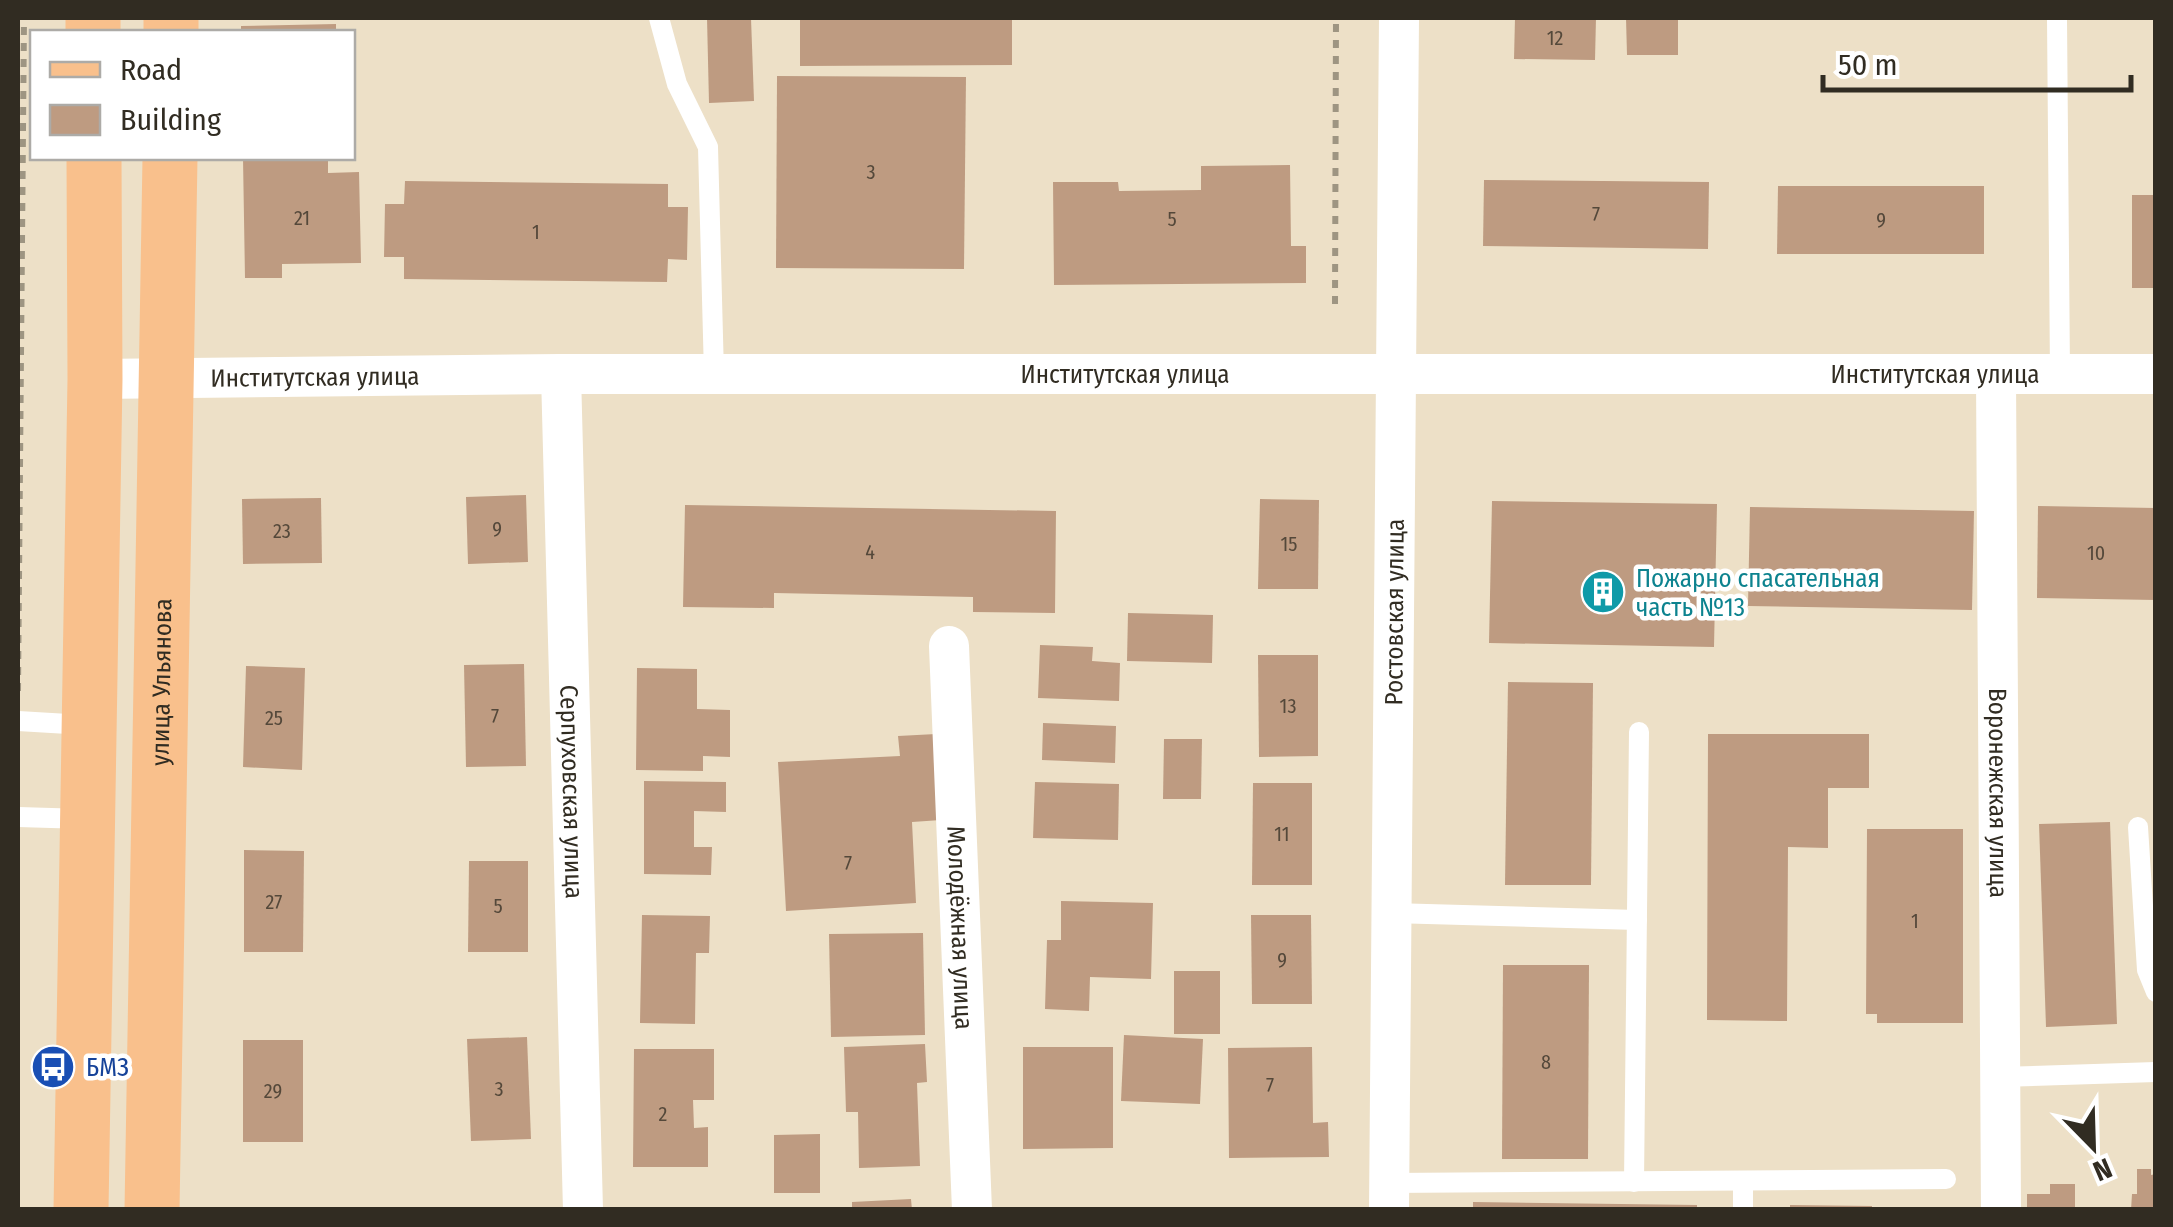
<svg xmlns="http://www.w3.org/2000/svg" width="2173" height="1227" font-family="'Fira Sans Condensed',sans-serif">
  <rect width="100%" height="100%" fill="#ede0c7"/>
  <!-- building -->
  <g fill="#be9b81">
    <polygon points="707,18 751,18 754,101 709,103"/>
    <polygon points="800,18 1012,18 1012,65 800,66"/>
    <polygon points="1515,18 1596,18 1595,60 1514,59"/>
    <polygon points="1626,18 1678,18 1678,55 1627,55"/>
    <polygon points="336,24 336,32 241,32 241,26"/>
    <polygon points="777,76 966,77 964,269 776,268"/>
    <polygon points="243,158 328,158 328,173 359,172 361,263 282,264 282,278 245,278"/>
    <polygon points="1290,165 1291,246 1306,246 1306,283 1054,285 1053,182 1118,182 1119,191 1201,190 1201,166"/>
    <polygon points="1484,180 1709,182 1708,249 1483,246"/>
    <polygon points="405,181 668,184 668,207 688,207 687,260 668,259 667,282 404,279 404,257 384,257 385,204 404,204"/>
    <polygon points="1778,186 1984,186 1984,254 1777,254"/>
    <rect x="2132" y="195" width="24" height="93"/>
    <polygon points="526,495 528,562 468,564 466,497"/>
    <polygon points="321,498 322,563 243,564 242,499"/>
    <polygon points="1260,499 1319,500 1318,589 1258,589"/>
    <polygon points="1492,501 1717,504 1714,647 1489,643"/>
    <polygon points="685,505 1056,511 1055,613 973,612 973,597 774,593 774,608 683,607"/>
    <polygon points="2038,506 2156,508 2156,600 2037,598"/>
    <polygon points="1750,507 1974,511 1972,610 1748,606"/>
    <polygon points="1128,613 1213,615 1212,663 1127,661"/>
    <polygon points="1040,645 1093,647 1092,661 1120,663 1119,701 1038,698"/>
    <polygon points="1258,655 1318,655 1318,756 1259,757"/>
    <polygon points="524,664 526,766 466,767 464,665"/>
    <polygon points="246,666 305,668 302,770 243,767"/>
    <polygon points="637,668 697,669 697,709 730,710 730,757 703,756 703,771 636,770"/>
    <polygon points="1508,682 1593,683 1591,885 1505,885"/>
    <polygon points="1043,723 1116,726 1115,763 1042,760"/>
    <polygon points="936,734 941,820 912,822 916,903 786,911 778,762 900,756 898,736"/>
    <polygon points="1708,734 1869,734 1869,788 1828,788 1828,848 1788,847 1787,1021 1707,1020"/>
    <polygon points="1164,739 1202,739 1201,799 1163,799"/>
    <polygon points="644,781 726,782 726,812 694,811 694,847 712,847 711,875 644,874"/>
    <polygon points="1035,782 1119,784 1118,840 1033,838"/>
    <polygon points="1253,783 1312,783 1312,885 1252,885"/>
    <polygon points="2110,822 2117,1024 2046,1027 2039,824"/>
    <polygon points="1867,829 1963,829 1963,1023 1877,1023 1877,1014 1866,1014"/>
    <polygon points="244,850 304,851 303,952 244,952"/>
    <polygon points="469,861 528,861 528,952 468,952"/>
    <polygon points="1061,901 1153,903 1151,979 1090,977 1089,1011 1045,1009 1047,940 1061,940"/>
    <polygon points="642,915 710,916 709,953 696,953 695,1024 640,1023"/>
    <polygon points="1251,915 1311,915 1312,1004 1252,1004"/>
    <polygon points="923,933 925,1035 831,1037 829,934"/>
    <polygon points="1503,965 1589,965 1588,1159 1502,1159"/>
    <rect x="1174" y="971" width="46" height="63"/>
    <polygon points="1124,1035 1203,1039 1200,1104 1121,1101"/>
    <polygon points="527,1037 531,1139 471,1141 467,1039"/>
    <rect x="243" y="1040" width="60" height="102"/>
    <polygon points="925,1044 927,1082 917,1083 920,1166 859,1168 858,1112 846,1112 844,1047"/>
    <polygon points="1023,1047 1113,1047 1113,1148 1023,1149"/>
    <polygon points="1312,1047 1313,1123 1328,1122 1329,1157 1229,1158 1228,1048"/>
    <polygon points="634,1049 714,1049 714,1100 693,1100 694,1128 708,1127 708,1167 633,1167"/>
    <polygon points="820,1134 820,1193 774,1193 774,1135"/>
    <polygon points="2137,1169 2151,1169 2151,1175 2156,1174 2156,1210 2131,1210 2132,1194 2137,1194"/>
    <polygon points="2050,1184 2075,1184 2075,1210 2027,1210 2027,1194 2050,1194"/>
    <polygon points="911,1199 912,1210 852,1210 852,1202"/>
    <polygon points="1473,1202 1697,1205 1697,1210 1473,1210"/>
    <polygon points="1790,1205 1872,1206 1872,1210 1790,1210"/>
  </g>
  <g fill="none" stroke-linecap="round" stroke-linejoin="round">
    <!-- path -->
    <g stroke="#9e9582" stroke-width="6" stroke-dasharray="8 8" stroke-linecap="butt">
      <polyline points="1335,304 1336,18"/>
      <polyline points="18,691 24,18"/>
    </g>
    <!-- lane -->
    <g stroke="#fff" stroke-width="20">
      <polyline points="659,18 677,84 708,147 714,374"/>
      <polyline points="2057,18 2060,374"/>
      <polyline points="18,721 85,725"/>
      <polyline points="18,817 85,819"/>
      <polyline points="2138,827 2147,970 2156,992"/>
      <polyline points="1391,913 1637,920"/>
      <polyline points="2000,1077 2156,1072"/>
      <polyline points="1634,1182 1639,732"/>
      <polyline points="1389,1183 1946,1179"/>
      <polyline points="1743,1210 1743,1181"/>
    </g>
    <!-- street -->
    <g stroke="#fff" stroke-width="40">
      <path id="s1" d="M561,374L583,1210"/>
      <path id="s2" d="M1996,375L2001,1210"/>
      <path id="s3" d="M95,379L561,374H2156"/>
      <path id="s4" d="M949,646L972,1210"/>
      <path id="s5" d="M1389,1210L1399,18"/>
    </g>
    <!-- primary -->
    <g stroke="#f9c08c" stroke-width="55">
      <polyline points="93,18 93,32"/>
      <polyline points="171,32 171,18"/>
      <polyline points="81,1210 95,379 94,158"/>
      <path id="s6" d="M152,1210L170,158"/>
    </g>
  </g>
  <!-- icons -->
  <defs>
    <g id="building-disc" transform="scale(2.25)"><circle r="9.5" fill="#0f9aa8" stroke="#fff"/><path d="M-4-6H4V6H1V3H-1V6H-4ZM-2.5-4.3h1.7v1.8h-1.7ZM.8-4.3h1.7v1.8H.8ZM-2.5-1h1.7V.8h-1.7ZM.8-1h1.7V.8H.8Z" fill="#fff"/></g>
    <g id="bus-disc" transform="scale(2.25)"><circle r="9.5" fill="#1a4fb4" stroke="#fff"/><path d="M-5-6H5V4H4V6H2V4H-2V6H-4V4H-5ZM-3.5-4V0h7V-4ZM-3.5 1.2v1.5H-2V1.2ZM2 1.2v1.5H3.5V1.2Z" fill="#fff"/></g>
  </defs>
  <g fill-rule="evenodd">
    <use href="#building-disc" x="1603" y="592"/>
    <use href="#bus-disc" x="53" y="1067"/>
  </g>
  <g text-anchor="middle" stroke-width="9" stroke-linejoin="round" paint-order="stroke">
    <!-- number labels -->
    <g font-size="20" fill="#54483a">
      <text x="1555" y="45">12</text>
      <text x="871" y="179">3</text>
      <text x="1596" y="221">7</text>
      <text x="302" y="225">21</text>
      <text x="1172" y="226">5</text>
      <text x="1881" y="227">9</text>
      <text x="536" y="239">1</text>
      <text x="497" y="536">9</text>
      <text x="282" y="538">23</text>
      <text x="1289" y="551">15</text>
      <text x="870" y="559">4</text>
      <text x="2096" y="560">10</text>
      <text x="1288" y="713">13</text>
      <text x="495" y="723">7</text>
      <text x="274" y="725">25</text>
      <text x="1282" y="841">11</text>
      <text x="848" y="870">7</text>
      <text x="274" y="909">27</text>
      <text x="498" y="913">5</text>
      <text x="1915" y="928">1</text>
      <text x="1282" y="967">9</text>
      <text x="1546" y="1069">8</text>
      <text x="1270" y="1092">7</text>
      <text x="499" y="1096">3</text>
      <text x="273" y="1098">29</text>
      <text x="663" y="1121">2</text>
    </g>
    <!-- street labels -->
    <g font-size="25" fill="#312c22" stroke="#fff">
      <text dy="9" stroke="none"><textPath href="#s3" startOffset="1030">Институтская улица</textPath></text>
      <text dy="9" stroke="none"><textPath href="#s3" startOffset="1840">Институтская улица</textPath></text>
      <text dy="9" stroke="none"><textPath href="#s3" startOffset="220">Институтская улица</textPath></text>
      <text dy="9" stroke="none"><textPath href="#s5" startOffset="598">Ростовская улица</textPath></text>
      <text dy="9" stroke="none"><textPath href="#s6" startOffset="528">улица Ульянова</textPath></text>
      <text dy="9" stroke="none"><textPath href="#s1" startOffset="418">Серпуховская улица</textPath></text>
      <text dy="9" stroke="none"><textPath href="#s2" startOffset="418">Воронежская улица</textPath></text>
      <text dy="9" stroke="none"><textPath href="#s4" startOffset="282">Молодёжная улица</textPath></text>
    </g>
    <!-- culture labels -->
    <g font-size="25" fill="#0d838f" stroke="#fff" text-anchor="start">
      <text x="1636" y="587">Пожарно спасательная<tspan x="1636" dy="29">часть №13</tspan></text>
    </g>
    <!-- transit labels -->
    <g font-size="25" fill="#164399" stroke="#fff" text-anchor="start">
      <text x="86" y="1076">БМЗ</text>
    </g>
  </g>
  <!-- border -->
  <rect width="2173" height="1227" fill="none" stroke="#312c22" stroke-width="40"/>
  <!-- legend -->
  <rect x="30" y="30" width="325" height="130" fill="#ffffff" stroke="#adaba7" stroke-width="2.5"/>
  <rect x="50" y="62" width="50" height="15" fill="#f9c08c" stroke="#adaba7" stroke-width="2.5"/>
  <text x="120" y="80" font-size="30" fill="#312c22">Road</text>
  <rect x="50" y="105" width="50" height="30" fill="#be9b81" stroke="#adaba7" stroke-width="2.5"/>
  <text x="120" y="130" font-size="30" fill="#312c22">Building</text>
  <!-- north arrow -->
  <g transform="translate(2093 1147) rotate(157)" stroke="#ffffff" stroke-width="8" paint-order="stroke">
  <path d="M0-8L18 38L0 25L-18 38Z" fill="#312c22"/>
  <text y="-15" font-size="28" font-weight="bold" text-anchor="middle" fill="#312c22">N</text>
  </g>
  <!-- scale -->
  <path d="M1823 75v15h308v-15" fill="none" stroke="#312c22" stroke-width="5"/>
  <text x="1838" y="75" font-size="30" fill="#312c22" stroke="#ffffff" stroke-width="8" paint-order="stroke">50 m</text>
</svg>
